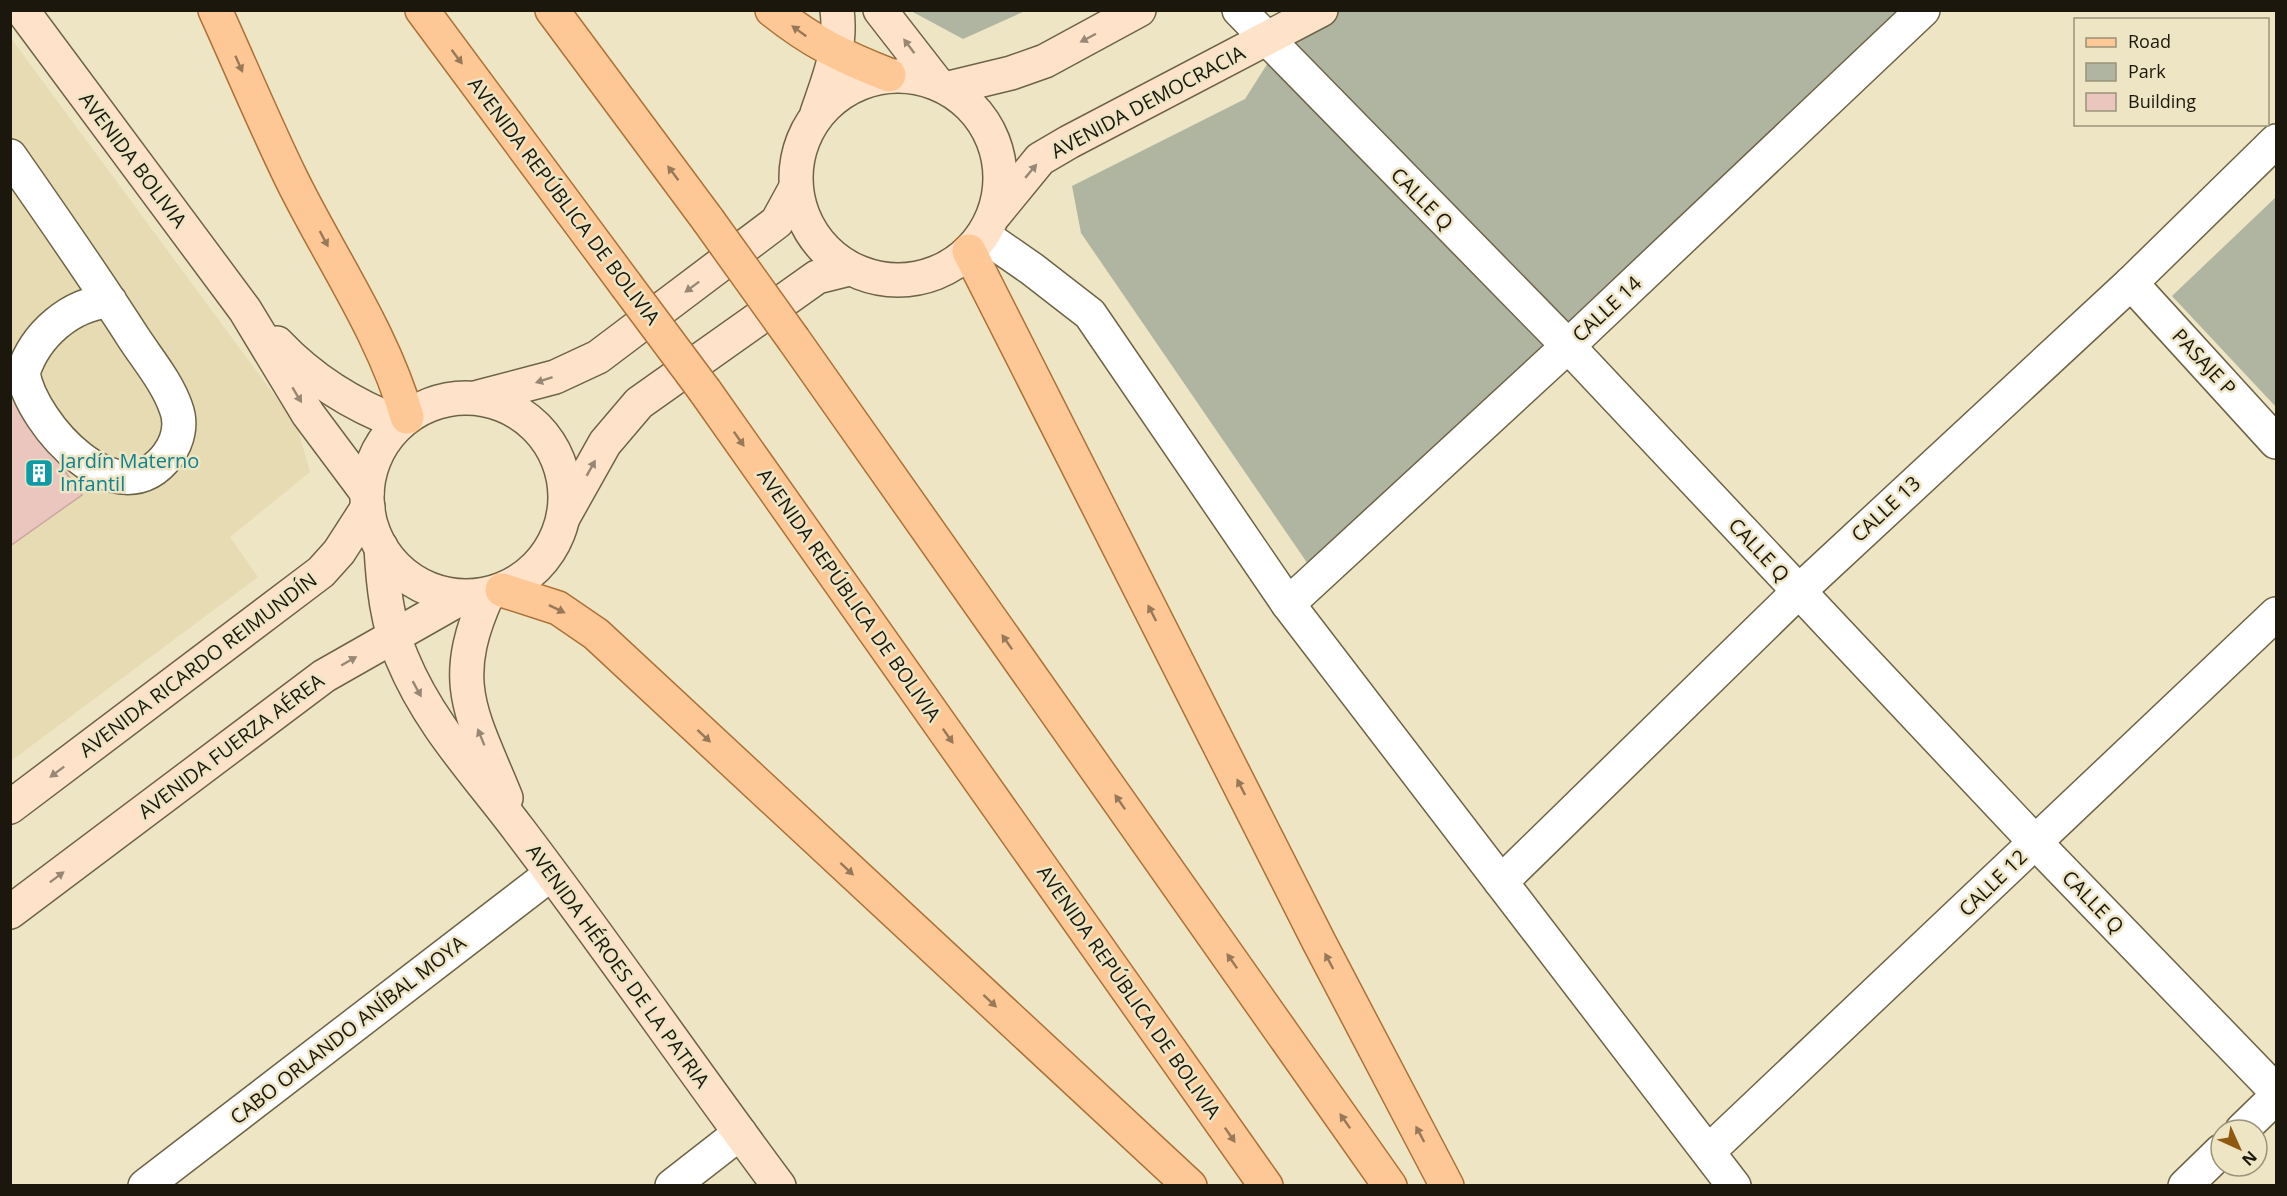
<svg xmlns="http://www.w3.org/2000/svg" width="2287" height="1196" font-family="'Open Sans',sans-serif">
  <rect width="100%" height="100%" fill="#eee5c4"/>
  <!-- built -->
  <polygon fill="#e6dbb3" points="10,37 297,426 310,472 230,537 258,577 11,761"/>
  <!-- green -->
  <g fill="#b0b5a1">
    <polygon points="911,11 1025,11 963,39"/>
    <polygon points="1301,11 1896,11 1310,567 1081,233 1072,186 1245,99"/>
    <polygon points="2276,197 2276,407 2172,296"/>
  </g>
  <!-- building -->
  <polygon fill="#eac6be" stroke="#cba79f" stroke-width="1.5" points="10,394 82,495 10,546"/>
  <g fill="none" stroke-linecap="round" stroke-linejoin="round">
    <!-- street casing -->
    <g stroke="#6d6447" stroke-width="36">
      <g id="street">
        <polyline points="1239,10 1568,346 2035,842 2276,1091"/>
        <path d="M10,156C52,216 94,276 133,337C148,360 167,382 176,408C182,424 178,441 168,455C119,521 32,425 23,373C35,335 70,304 110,301"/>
        <polyline points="983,235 1032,269 1090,314 1288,604 1734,1186"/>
        <polyline points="2131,283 2276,442"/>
        <polyline points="1288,604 1568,346 1923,10"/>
        <polyline points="1501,882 1798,592 2131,283 2276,141"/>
        <polyline points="2242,1130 2276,1097"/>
        <polyline points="1709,1151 2276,614"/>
        <polyline points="145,1186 551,874"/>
        <polyline points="672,1186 740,1133"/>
        <polyline points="2185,1186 2221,1151"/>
      </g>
    </g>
    <!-- secondary casing -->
    <g stroke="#6d6447" stroke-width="36">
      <g id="secondary">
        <polyline points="22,10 245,310 308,414 367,493"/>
        <polyline points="880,10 936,82"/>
        <circle cx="898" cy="178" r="102"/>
        <polyline points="949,88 1011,73 1045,61 1139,10"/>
        <path d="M817,113C829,78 842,48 837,10"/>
        <polyline points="995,214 1040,159 1069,142 1321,10"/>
        <path d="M277,343C312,380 352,405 400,423"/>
        <polyline points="479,397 555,377 598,357 777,222 795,189"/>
        <circle cx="466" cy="497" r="99"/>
        <polyline points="564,516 605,443 639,403 817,277 849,269"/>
        <path d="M381,547C383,585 387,624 402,658C429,724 477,774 519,830C608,947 691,1068 779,1186"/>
        <path d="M488,594C447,683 472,714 506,798"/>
        <polyline points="10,807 321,572 339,552 368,507"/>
        <polyline points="10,912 324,676 463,597"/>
      </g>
    </g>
    <!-- primary casing -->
    <g stroke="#ad7138" stroke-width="36">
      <g id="primary">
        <path d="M215,10C241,67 265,125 292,180C331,259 383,333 407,417"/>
        <polyline points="422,10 626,285"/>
        <polyline points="552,10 708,220"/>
        <path d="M772,10C812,42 843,57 889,75"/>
        <polyline points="969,251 1319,942 1447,1186"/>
        <polyline points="794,340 1390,1186"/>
        <polyline points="705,391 1266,1186"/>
        <polyline points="502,590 558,608 596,634 1190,1186"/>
      </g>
    </g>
    <!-- street -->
    <use href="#street" stroke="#fff" stroke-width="33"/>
    <!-- secondary -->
    <use href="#secondary" stroke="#fee3ca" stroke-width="33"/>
    <!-- primary -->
    <use href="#primary" stroke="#fdc796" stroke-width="33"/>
    <!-- primary-bridge casing -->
    <g stroke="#ad7138" stroke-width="36" stroke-linecap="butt">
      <g id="primary-bridge">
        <polyline points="708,220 794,340"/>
        <polyline points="626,285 705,391"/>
      </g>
    </g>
    <!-- primary-bridge -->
    <use href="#primary-bridge" stroke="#fdc796" stroke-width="33"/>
  </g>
  <!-- one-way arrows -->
  <defs><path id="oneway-solid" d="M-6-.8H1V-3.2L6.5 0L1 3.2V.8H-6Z" transform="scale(1.5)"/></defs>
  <g fill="#977858">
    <use href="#oneway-solid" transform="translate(799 31) rotate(-144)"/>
    <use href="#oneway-solid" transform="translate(457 57) rotate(53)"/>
    <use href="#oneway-solid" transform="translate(239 64) rotate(66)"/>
    <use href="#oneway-solid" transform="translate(673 173) rotate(-127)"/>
    <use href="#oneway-solid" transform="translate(324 239) rotate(62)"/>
    <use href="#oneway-solid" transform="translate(739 439) rotate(55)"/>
    <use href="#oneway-solid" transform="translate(557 609) rotate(26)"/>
    <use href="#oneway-solid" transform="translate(1152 613) rotate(-117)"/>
    <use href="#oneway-solid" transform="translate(1007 642) rotate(-125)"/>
    <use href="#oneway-solid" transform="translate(704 736) rotate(43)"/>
    <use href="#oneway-solid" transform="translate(948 736) rotate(55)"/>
    <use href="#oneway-solid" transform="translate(1241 787) rotate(-117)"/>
    <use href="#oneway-solid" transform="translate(1120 802) rotate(-125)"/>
    <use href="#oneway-solid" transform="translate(847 869) rotate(43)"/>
    <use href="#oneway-solid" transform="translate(1232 961) rotate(-125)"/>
    <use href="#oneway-solid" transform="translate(1329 961) rotate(-118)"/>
    <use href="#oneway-solid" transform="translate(990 1001) rotate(43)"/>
    <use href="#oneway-solid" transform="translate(1345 1121) rotate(-125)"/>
    <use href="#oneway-solid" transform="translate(1420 1134) rotate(-118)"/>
    <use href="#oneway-solid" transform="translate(1230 1135) rotate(55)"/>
  </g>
  <g fill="#988774">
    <use href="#oneway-solid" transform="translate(1088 38) rotate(152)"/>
    <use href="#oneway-solid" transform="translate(909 46) rotate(-127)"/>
    <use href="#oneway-solid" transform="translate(1031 171) rotate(-50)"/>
    <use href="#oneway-solid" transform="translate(692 287) rotate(143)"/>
    <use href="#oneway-solid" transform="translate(544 380) rotate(162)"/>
    <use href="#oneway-solid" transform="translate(297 395) rotate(59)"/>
    <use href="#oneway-solid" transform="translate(591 468) rotate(-61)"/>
    <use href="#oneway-solid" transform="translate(349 661) rotate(-30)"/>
    <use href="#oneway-solid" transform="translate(417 689) rotate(61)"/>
    <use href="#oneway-solid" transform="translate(481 737) rotate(-112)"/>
    <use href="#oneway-solid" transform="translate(57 772) rotate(143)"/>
    <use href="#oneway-solid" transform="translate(57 877) rotate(-37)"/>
  </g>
  <!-- icons -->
  <defs>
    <g id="building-square" transform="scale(1.5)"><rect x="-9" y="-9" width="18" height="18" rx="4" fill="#0f9aa8" stroke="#eee5c4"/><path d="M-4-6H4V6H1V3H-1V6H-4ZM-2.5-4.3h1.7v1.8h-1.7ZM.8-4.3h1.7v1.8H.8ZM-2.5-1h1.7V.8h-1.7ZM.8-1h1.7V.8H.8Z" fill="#fff"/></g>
  </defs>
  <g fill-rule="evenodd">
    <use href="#building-square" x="39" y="473"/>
  </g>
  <g text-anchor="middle" stroke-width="5" stroke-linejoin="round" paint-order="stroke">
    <!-- street labels -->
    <g font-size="20" fill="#1b170c" stroke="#eee5c4">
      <text transform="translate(1148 102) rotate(-28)" y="7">AVENIDA DEMOCRACIA</text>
      <text transform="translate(133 160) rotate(53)" y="7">AVENIDA BOLIVIA</text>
      <text transform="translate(1422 199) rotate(45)" y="7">CALLE Q</text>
      <text transform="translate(564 201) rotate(53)" y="7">AVENIDA REPÚBLICA DE BOLIVIA</text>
      <text transform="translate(1607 309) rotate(-43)" y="7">CALLE 14</text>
      <text transform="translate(2204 362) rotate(47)" y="7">PASAJE P</text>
      <text transform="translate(1886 509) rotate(-43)" y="7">CALLE 13</text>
      <text transform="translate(1759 550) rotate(47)" y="7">CALLE Q</text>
      <text transform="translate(849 595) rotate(55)" y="7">AVENIDA REPÚBLICA DE BOLIVIA</text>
      <text transform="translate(198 665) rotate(-37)" y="7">AVENIDA RICARDO REIMUNDÍN</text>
      <text transform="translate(231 746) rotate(-37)" y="7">AVENIDA FUERZA AÉREA</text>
      <text transform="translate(1993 883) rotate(-44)" y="7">CALLE 12</text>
      <text transform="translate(2093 902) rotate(46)" y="7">CALLE Q</text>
      <text transform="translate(618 966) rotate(54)" y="7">AVENIDA HÉROES DE LA PATRIA</text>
      <text transform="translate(1129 992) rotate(55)" y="7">AVENIDA REPÚBLICA DE BOLIVIA</text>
      <text transform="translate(348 1030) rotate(-38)" y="7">CABO ORLANDO ANÍBAL MOYA</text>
    </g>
    <!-- culture labels -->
    <g font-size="20" fill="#0d838f" stroke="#eee5c4" text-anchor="start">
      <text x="60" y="468">Jardín Materno<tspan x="60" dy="23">Infantil</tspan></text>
    </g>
  </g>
  <!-- border -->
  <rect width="2287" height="1196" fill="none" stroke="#1b170c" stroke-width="24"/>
  <!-- legend -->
  <rect x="2074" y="18" width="195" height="108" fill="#eee5c4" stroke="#9a937a" stroke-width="1.5"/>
  <rect x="2086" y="38" width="30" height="9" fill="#fdc796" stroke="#9a937a" stroke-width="1.5"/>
  <text x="2128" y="48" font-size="18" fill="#1b170c">Road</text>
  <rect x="2086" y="63" width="30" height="18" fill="#b0b5a1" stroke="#9a937a" stroke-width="1.5"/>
  <text x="2128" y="78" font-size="18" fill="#1b170c">Park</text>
  <rect x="2086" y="93" width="30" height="18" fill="#eac6be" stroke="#9a937a" stroke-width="1.5"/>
  <text x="2128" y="108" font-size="18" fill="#1b170c">Building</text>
  <!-- north arrow -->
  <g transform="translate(2239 1148) rotate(135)"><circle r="28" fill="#eee5c4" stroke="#9a937a" stroke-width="1.5"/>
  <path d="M0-4.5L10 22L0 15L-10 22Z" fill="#905911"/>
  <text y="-9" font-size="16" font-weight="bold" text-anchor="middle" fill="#1b170c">N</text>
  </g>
</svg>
